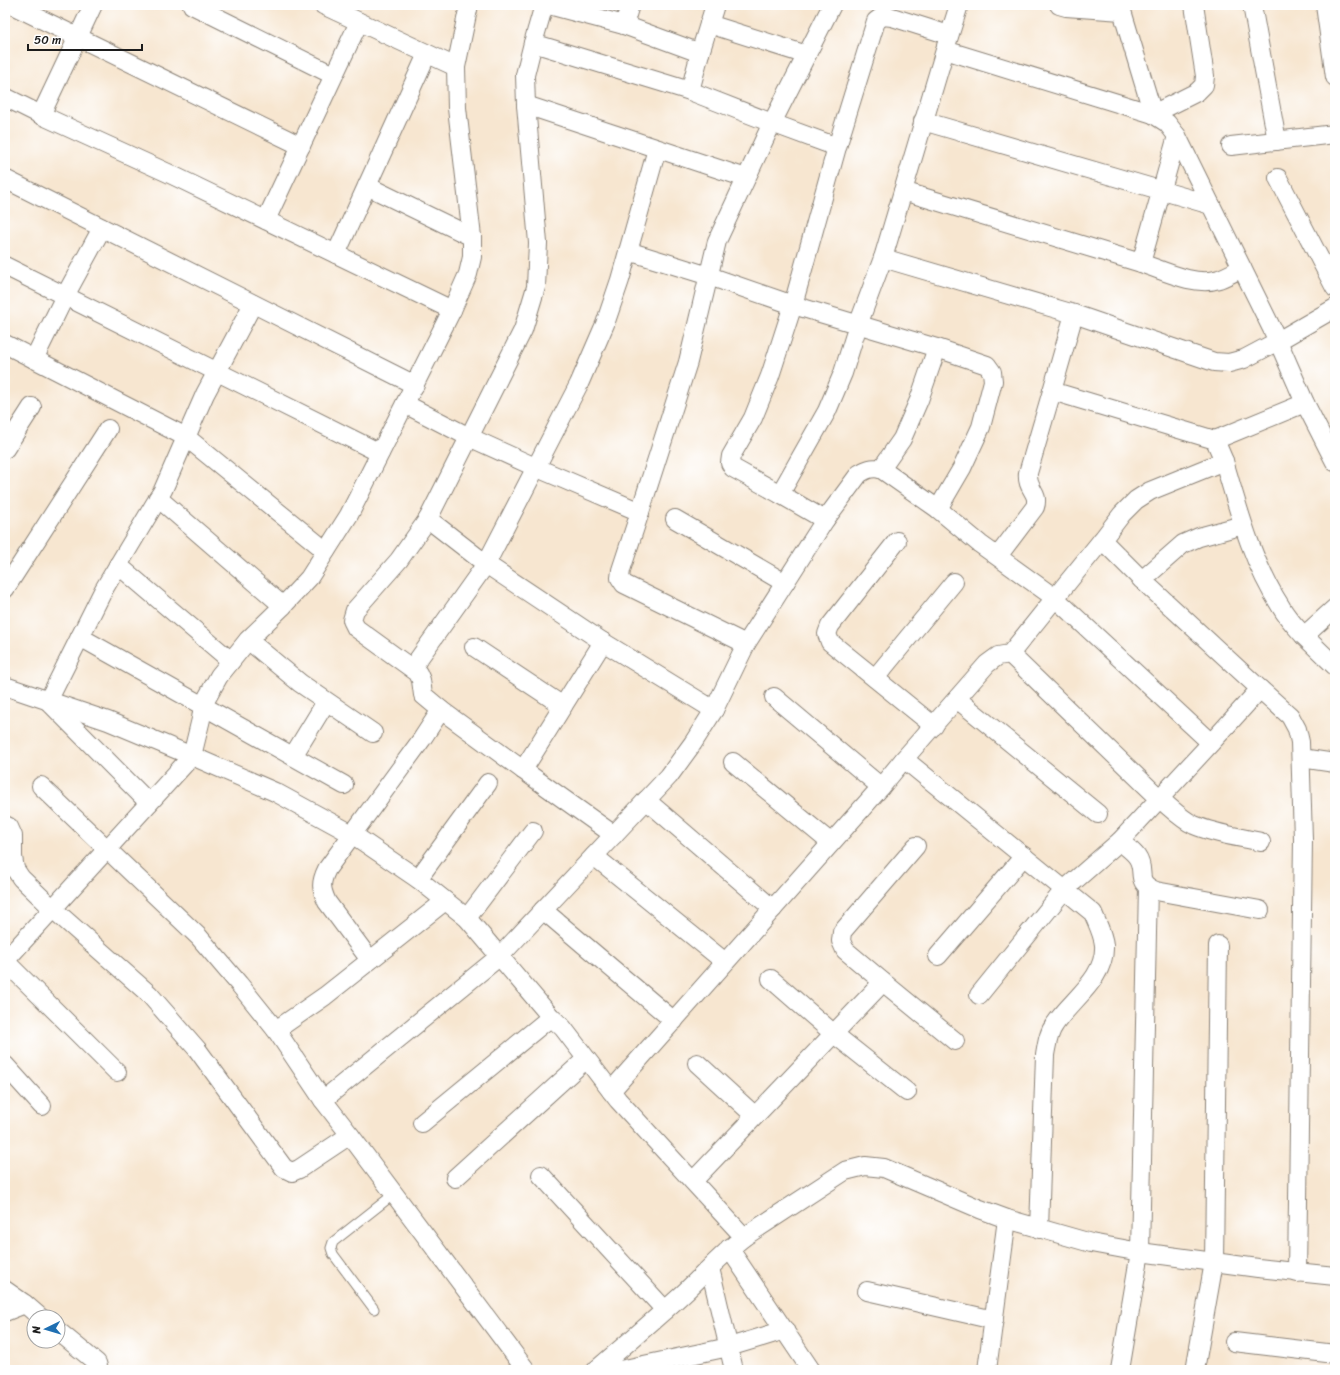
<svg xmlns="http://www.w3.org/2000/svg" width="1340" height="1375" font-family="Sriracha,sans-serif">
  <rect width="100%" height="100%" fill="#fff"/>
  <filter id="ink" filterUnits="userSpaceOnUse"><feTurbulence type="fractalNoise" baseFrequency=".025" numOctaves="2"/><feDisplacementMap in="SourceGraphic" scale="8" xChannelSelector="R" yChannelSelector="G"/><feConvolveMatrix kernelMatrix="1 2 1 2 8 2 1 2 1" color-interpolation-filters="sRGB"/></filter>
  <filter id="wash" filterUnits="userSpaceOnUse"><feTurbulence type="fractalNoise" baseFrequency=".012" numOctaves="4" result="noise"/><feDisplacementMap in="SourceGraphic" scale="16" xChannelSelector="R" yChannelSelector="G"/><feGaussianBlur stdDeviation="0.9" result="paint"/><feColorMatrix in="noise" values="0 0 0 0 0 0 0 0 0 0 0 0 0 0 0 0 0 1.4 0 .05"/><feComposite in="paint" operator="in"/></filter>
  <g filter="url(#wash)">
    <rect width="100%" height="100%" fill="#f7e6d0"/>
  </g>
  <g filter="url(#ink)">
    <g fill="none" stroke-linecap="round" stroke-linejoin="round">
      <!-- service casing -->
      <g stroke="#8a8176" stroke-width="11">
        <polyline id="service" points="374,1309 333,1254 331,1248 333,1242 394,1194"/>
      </g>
      <!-- minor casing -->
      <g stroke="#8a8176" stroke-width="20">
        <g id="minor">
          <polyline points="12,5 301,146"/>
          <polyline points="192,5 333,75"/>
          <polyline points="323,5 456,67"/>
          <polyline points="549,5 624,25 630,5"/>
          <polyline points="1059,5 1066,7 1122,11 1153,114 1197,92 1204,85 1205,76 1194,5"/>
          <polyline points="1252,5 1277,141"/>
          <polyline points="1325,5 1335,77"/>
          <polyline points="709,24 807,55"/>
          <polyline points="624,25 700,53 715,5"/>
          <polyline points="533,43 690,91"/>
          <polyline points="946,46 959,5"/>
          <polyline points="700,53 690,91 772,123 837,147"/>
          <polyline points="5,97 41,115 168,173 452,310"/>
          <polyline points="526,105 746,178"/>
          <polyline points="41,115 93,5"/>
          <polyline points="923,121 1211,205"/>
          <polyline points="1231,146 1335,134"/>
          <polyline points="1278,178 1335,288"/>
          <polyline points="5,179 415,385"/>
          <polyline points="367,186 472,237"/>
          <polyline points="903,191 945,50 1153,114 1167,123 1177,136 1242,268"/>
          <polyline points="266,220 359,22"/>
          <polyline points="628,251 709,276 793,305 937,348 987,365 992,372 993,381 981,427 962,468 938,509 980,544 1055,598 1010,654 998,656 987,664 904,759"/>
          <polyline points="336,254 427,54"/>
          <path d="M883,258L903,191L1141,263C1164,271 1196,287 1219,279C1227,276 1234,272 1242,268L1278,341L1335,308"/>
          <polyline points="1141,263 1177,136"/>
          <polyline points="5,266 380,453"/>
          <polyline points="1074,314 1214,362 1229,363 1244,359 1278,341 1305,403 1335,462"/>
          <polyline points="5,344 186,437 326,551"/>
          <polyline points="34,359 65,296 102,228"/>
          <polyline points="405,404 469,437 535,467 640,512 688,362 717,241 772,123 832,5"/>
          <polyline points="1215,440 1305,403"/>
          <polyline points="5,449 32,407"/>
          <polyline points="881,469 938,509"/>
          <polyline points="780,494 733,468 730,463 731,456 753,418 770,376 793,305 837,147 876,21 883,16 892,17 949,35"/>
          <polyline points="158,498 283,606"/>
          <polyline points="640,512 621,570 620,578 624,584 746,644"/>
          <polyline points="428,519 399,560 355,610 352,620 356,628 418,673 421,680 423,695 441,710"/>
          <polyline points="675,519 785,583"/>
          <polyline points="825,520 780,494 827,411 843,373 858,325 883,258 1074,314 1052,391 1215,440 1224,461"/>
          <path d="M1102,540L1122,514L1136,500L1150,491L1224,461C1239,512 1252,562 1281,607C1287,618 1296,627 1304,636"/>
          <polyline points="897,541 830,626 827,634 830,642 934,726"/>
          <path d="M998,556L1035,507C1040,492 1026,490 1028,473L1052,391"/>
          <polyline points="118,565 231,661"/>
          <polyline points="1142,580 1183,544 1199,537 1243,525"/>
          <polyline points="5,589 108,429"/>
          <polyline points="1335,608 1304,636 1335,666"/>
          <polyline points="80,637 344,785"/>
          <polyline points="248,640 300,683 373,733"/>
          <polyline points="603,642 714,710"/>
          <polyline points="474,647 563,706"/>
          <path d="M1010,654L1160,799C1171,808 1181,819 1194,825C1215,834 1239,837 1261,842"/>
          <polyline points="412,668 486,564 579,384 605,324 620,280 657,149"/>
          <polyline points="875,678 954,582"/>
          <polyline points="5,686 108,721 192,756 275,792 352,834 418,879 467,918 551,1017 563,1028 618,1100 744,1237"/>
          <polyline points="1260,689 1290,716 1297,729 1300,742 1303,839 1297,1273"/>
          <polyline points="774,697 881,787"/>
          <polyline points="957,699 1098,814"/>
          <polyline points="293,756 326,702"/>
          <polyline points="1301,758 1335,763"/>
          <polyline points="733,762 831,843"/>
          <polyline points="523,770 614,835"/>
          <polyline points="41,786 199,937 239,984 276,1030 323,1100 350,1135"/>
          <polyline points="646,800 773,909"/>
          <polyline points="149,803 48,701 104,589 163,490 205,394 253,304"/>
          <polyline points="5,825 9,827 13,836 13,857 15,869 21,878 53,909 149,994 197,1049 284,1168 292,1172 299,1169 350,1135 526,1370"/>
          <path d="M1120,841C1125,846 1133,851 1137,857C1147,871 1133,882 1156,891L1260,910"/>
          <polyline points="594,856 725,962"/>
          <polyline points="418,879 488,783"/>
          <polyline points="543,910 674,1021"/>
          <polyline points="467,918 533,831"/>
          <polyline points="938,956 1024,856"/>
          <path d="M370,960L327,902C321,889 320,883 327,869L422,739L441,710L523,770L603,642L486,564L428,519L523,330L536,287L538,243L526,105L525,75L533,43L544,5"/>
          <polyline points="5,961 192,756 201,719 203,705 219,676 248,640 283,606 309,578 349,515 452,310 468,274 472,257 472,237 457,108 456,67 469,5"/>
          <polyline points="5,961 117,1072"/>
          <polyline points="771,979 834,1034 907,1092"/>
          <polyline points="883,982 955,1041"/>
          <polyline points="979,995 1064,890 1120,841 1211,743 1260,689 1142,580 1102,540 1055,598 1211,743"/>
          <polyline points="276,1030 325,996 445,901"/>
          <polyline points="697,1063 755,1116"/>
          <polyline points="5,1065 42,1106"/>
          <path d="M611,1091L881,787L904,759L1093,913C1097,923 1103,934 1104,945C1106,978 1072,999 1055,1024C1048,1033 1047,1044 1045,1055L1039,1229"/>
          <path d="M323,1100L500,956L669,776L693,743L714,710L746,644L825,520L859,474C867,469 872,467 881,469L902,439L919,400L937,348"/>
          <polyline points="422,1123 551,1017"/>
          <polyline points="541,1175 665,1310"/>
          <polyline points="455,1178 586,1059"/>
          <polyline points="693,1181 883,982 845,950 841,941 842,932 916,846"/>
          <polyline points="729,1248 811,1370"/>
          <polyline points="710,1268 734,1370"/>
          <polyline points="5,1290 25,1304"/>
          <polyline points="867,1291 994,1320"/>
          <polyline points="5,1312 25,1304 40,1317"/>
          <polyline points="58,1331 97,1363 99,1370"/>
          <polyline points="1234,1342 1335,1354"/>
          <path d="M596,1370C626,1344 657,1318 686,1291C705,1273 723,1253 744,1237L845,1171L865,1166L884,1168L980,1209L1007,1219L1091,1243L1140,1252L1258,1268L1335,1276"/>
          <polyline points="620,1370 729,1347 785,1330"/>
          <polyline points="987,1370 1007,1219"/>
          <polyline points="1120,1370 1140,1252 1148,887"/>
          <polyline points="1195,1370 1214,1262 1218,945"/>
        </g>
      </g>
      <!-- service -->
      <use href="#service" stroke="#fff" stroke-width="9"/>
      <!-- minor -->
      <use href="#minor" stroke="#fff" stroke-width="18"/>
    </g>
  </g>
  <!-- margin -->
  <rect width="1340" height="1375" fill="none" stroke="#fff" stroke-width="20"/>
  <!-- north arrow -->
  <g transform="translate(46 1329) rotate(265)"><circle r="19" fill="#ffffff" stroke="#a4a4a4"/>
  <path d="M0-3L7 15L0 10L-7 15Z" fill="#1f6fb2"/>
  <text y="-6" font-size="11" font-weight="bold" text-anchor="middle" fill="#1c1c1c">N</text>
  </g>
  <!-- scale -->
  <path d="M28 44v6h114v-6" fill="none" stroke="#1c1c1c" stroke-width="2"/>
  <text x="34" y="44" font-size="12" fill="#1c1c1c" stroke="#ffffff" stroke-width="3" paint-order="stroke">50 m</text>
</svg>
